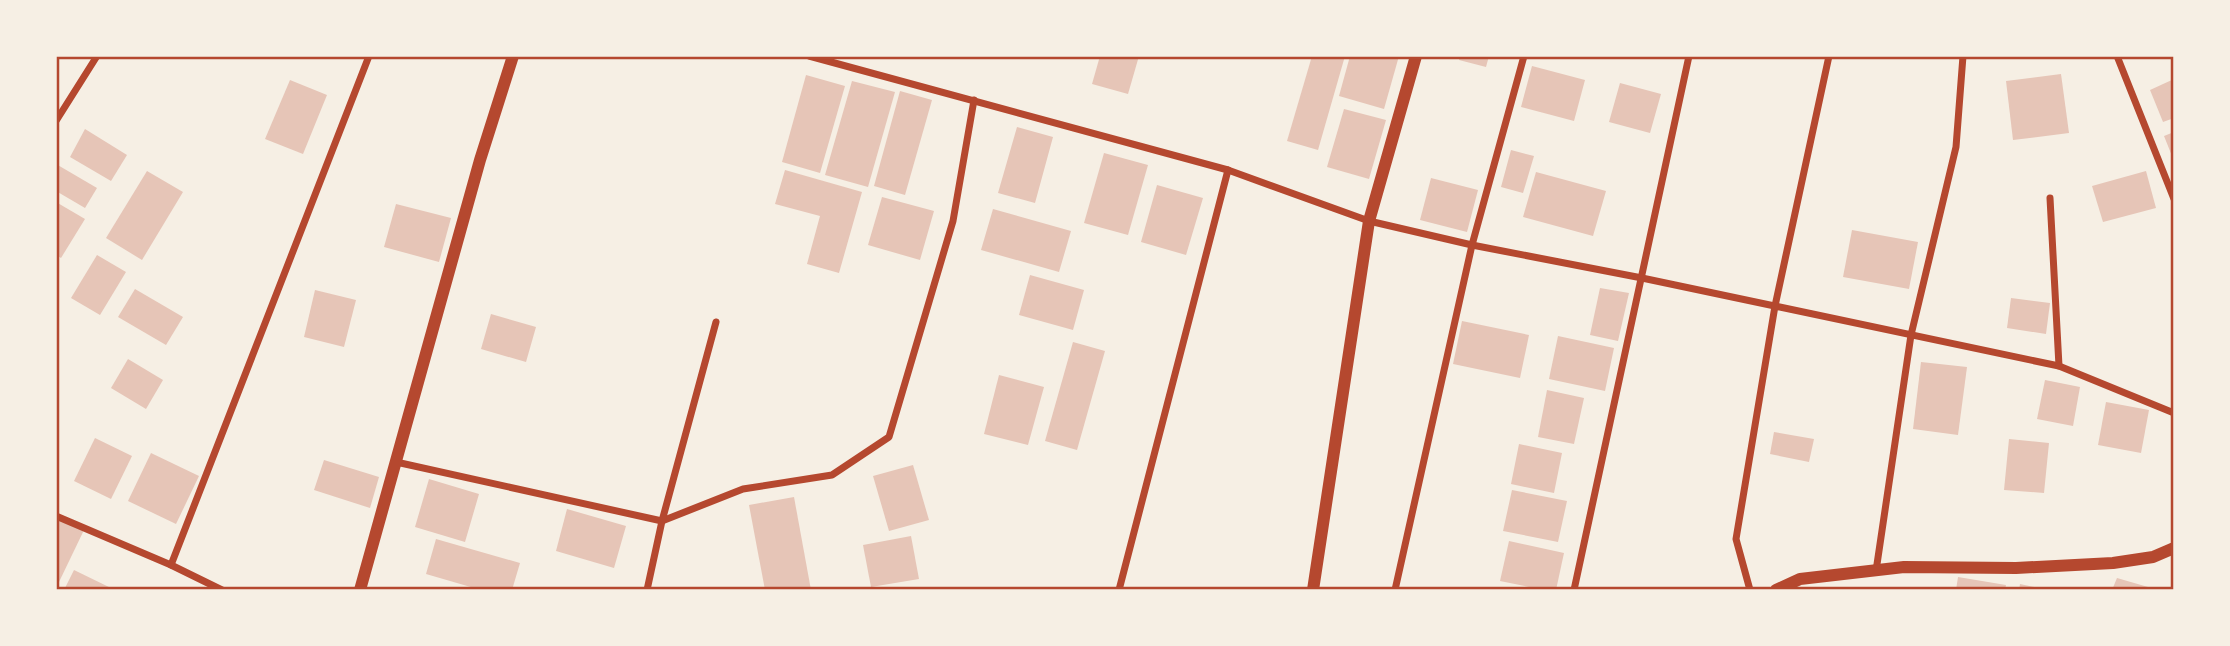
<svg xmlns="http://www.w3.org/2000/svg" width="2230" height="646" font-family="Mulish,sans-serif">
  <rect width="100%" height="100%" fill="#f6efe4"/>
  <!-- building -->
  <g fill="#e6c5b7">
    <polygon points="1100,56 1139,56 1128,94 1092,84"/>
    <polygon points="1312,56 1345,56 1318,150 1287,141"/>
    <polygon points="1350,56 1399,56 1384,109 1339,96"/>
    <polygon points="1460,56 1489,56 1486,67 1459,60"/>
    <polygon points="1532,66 1585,80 1574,121 1521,107"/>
    <polygon points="2061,74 2069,133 2013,140 2006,81"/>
    <polygon points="806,75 845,86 820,173 782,162"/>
    <polygon points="2174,79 2174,118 2163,122 2150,90"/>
    <polygon points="290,80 327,95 303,154 265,139"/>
    <polygon points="852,81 895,92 868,187 825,175"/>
    <polygon points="1620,83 1661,94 1650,133 1609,122"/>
    <polygon points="900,91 932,100 905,195 874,186"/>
    <polygon points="1344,109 1386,120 1369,179 1327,167"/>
    <polygon points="1017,127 1053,137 1035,203 998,193"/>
    <polygon points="85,129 127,155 111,181 70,157"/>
    <polygon points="2174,132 2174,161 2164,136"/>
    <polygon points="1511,150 1534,156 1523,193 1501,187"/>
    <polygon points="1104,153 1148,165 1128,235 1084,223"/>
    <polygon points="56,164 97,188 85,208 56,191"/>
    <polygon points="785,170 862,192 839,273 807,264 820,216 775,204"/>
    <polygon points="147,171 183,192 142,260 106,238"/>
    <polygon points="2146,171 2156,208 2103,222 2092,186"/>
    <polygon points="1536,172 1606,191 1593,236 1523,217"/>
    <polygon points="1431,178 1478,190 1467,232 1420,220"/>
    <polygon points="1157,185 1203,198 1186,255 1141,242"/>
    <polygon points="882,197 934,211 920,260 868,245"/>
    <polygon points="56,202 85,219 61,258 56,255"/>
    <polygon points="396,204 451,218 439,262 384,247"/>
    <polygon points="993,209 1071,231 1059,272 981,250"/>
    <polygon points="1852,230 1918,242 1909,289 1843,277"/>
    <polygon points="97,255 126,272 100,315 71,298"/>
    <polygon points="1030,275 1084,290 1073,330 1019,315"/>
    <polygon points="1600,288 1629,293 1618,341 1590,335"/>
    <polygon points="135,289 183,317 166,345 118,317"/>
    <polygon points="315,290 356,300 344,347 304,337"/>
    <polygon points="2011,298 2050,303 2046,334 2007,328"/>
    <polygon points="491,314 536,327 526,362 481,349"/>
    <polygon points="1462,321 1529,335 1520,378 1453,364"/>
    <polygon points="1558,336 1614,348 1605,391 1549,379"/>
    <polygon points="1073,342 1105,351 1077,450 1045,441"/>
    <polygon points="128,359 163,380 146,409 111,388"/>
    <polygon points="1921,362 1967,367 1958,435 1913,429"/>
    <polygon points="999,375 1044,387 1028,445 984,434"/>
    <polygon points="2045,380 2080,387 2073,426 2037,419"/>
    <polygon points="1547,390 1584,398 1574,444 1538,437"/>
    <polygon points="2106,402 2149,410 2141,453 2098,445"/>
    <polygon points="1774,432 1814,439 1809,462 1770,454"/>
    <polygon points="95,438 132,456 111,499 74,481"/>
    <polygon points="2009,439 2049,443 2044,493 2004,490"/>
    <polygon points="1519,444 1562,453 1554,493 1511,484"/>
    <polygon points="151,453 199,476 176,524 128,501"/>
    <polygon points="324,460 379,477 370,508 314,490"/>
    <polygon points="913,465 929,520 889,531 873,476"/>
    <polygon points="429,479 479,494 465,542 415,527"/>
    <polygon points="1512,490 1567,501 1558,542 1503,531"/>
    <polygon points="794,497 811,590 765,590 749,505"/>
    <polygon points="567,509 626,526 614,568 556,551"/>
    <polygon points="58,518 84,530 59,582 56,580 56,522"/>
    <polygon points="911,536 919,579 871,587 863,545"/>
    <polygon points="436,539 520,563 512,590 481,590 426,574"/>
    <polygon points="1509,541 1564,553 1556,590 1544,590 1500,581"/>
    <polygon points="74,570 111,588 110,590 64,590"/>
    <polygon points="1958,577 2006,585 2005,590 1956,590"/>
    <polygon points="2117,578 2148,587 2147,590 2112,590"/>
    <polygon points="2020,584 2043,589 2043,590 2019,590"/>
    <polygon points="1898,587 1898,590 1870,590 1870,588"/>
  </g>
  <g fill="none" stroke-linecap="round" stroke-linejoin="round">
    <!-- minor -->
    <g stroke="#b5482f" stroke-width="7">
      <polyline points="809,56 1228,170 1369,221 1472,245 1642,278 2059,366 2174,413"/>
      <polyline points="2117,56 2174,199"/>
      <polyline points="56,121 97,56"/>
      <polyline points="2050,198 2059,366"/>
      <polyline points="396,462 662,521 743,489 832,475 889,437 953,221 974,100"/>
      <polyline points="56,516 171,565 222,590"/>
      <polyline points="171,565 369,56"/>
      <polyline points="1876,571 1911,335 1956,147 1963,56"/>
      <polyline points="647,590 662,521 716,322"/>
      <polyline points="1119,590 1228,170"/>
      <polyline points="1395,590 1472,245 1524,56"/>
      <polyline points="1574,590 1689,56"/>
      <polyline points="1750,590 1736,539 1775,306 1829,56"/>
    </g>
    <!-- tertiary -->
    <g stroke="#b5482f" stroke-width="12">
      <polyline points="360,590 480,160 513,56"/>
      <polyline points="1313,590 1369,221 1416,56"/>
      <polyline points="1776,590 1800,579 1904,567 2016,568 2113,563 2153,557 2174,548"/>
    </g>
  </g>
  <!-- border -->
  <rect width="2230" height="646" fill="none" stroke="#f6efe4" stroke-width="116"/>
  <rect x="58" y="58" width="2114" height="530" fill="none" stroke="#b5482f" stroke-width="2.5"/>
</svg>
